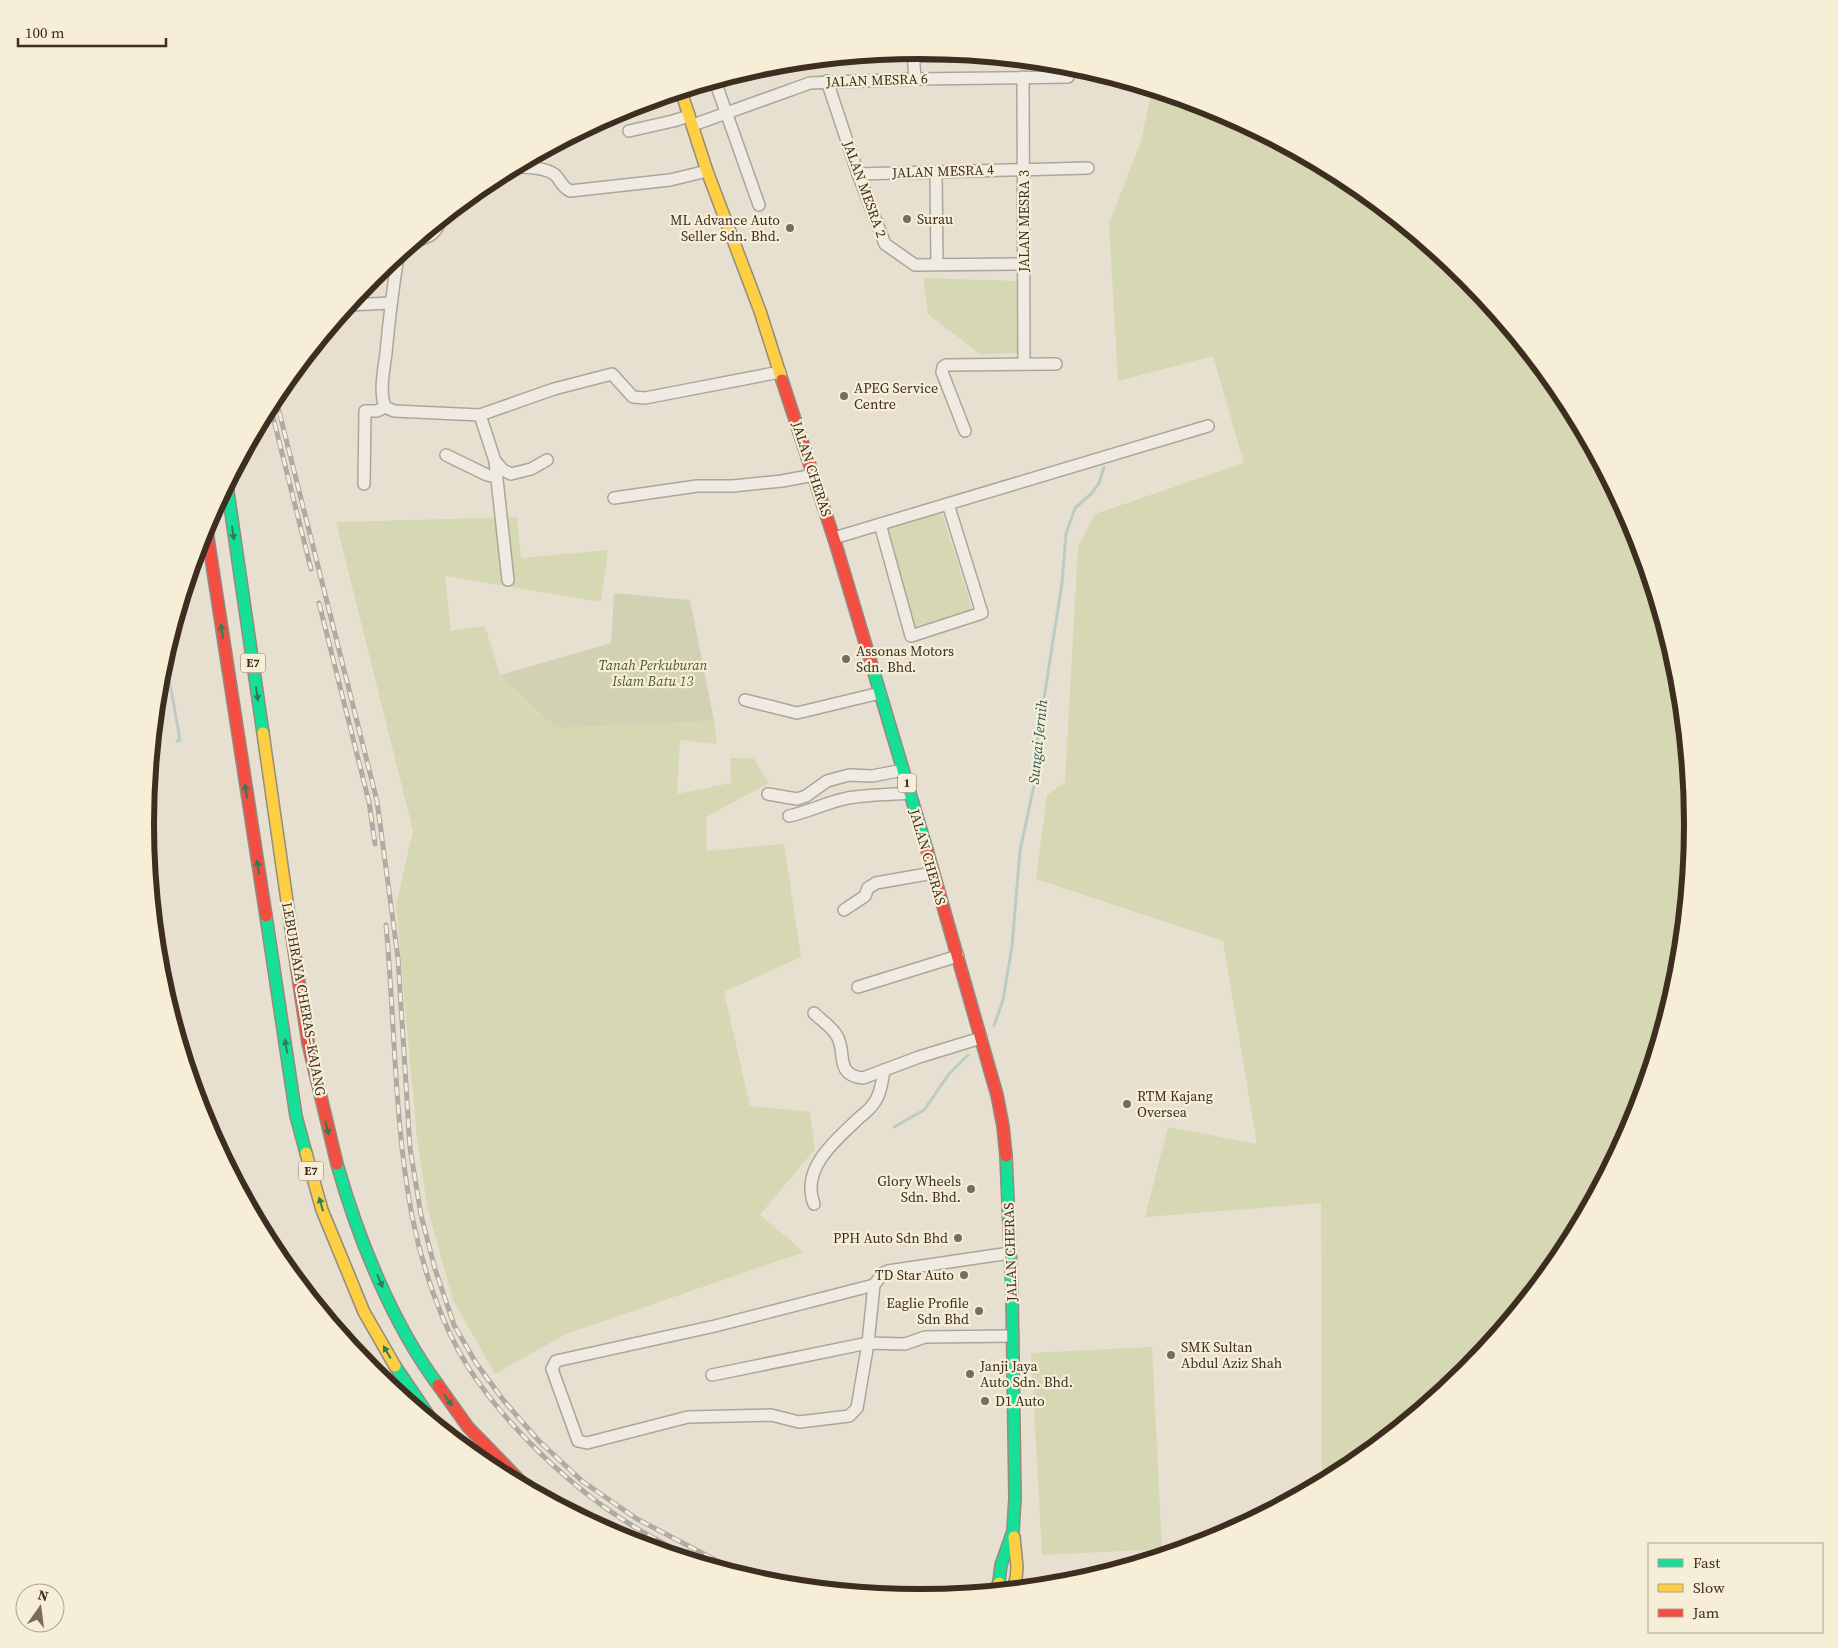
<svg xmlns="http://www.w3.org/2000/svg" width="1838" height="1648" font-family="'Source Serif 4',serif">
  <rect width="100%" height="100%" fill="#e7e0d1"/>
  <!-- green -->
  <g fill="#d6d7b3">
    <polygon points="1152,90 1215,109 1349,181 1467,277 1563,394 1634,528 1678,673 1693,824 1678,975 1634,1120 1562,1254 1466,1371 1349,1468 1322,1482 1321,1203 1145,1217 1168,1127 1257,1144 1223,941 1036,879 1047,795 1065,782 1078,547 1095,514 1244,463 1213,356 1118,381 1109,224 1141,141"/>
    <polygon points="923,278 1020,281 1018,353 980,354 928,314"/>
    <polygon points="941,510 972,609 915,627 883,527"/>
    <polygon points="517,517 521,558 608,550 601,602 445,576 451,631 485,626 500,675 556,728 714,721 717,744 680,740 677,794 731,783 730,758 753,758 769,783 706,817 707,851 784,844 801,957 724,992 750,1106 810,1112 815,1149 760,1215 804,1252 566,1334 495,1374 453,1300 428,1210 417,1139 396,905 413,831 336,522"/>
    <polygon points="1152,1347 1162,1549 1042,1555 1031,1353"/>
  </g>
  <!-- cemetery -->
  <polygon fill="#d1d1b3" points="614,593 690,600 714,721 556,728 500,675 611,643"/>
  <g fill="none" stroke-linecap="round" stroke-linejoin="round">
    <!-- stream -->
    <g stroke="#bcccc2" stroke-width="3">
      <polyline points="165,655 180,740 177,741"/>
      <polyline points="153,745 160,744"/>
      <polyline points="994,1026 1003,1000 1012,946 1020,851 1036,776 1035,756 1062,583 1066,534 1075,508 1091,494 1099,483 1104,467"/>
      <polyline points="894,1127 924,1110 949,1074 968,1055"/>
    </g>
    <!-- street casing -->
    <g stroke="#ada599" stroke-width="14">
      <g id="street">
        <polyline points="913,51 915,79"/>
        <polyline points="913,56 975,56"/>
        <polyline points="1023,77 1024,364"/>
        <polyline points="715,81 759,205"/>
        <polyline points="827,81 858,174 885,244 915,265 1024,264"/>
        <polyline points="693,125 810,83 915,79 1068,77 1068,65"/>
        <polyline points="629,131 673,121 689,116"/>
        <path d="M515,167C526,167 545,168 554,174C561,179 559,185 570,191L670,180L707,171"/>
        <polyline points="936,172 937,264"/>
        <polyline points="858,174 1088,168"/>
        <path d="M417,240C429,237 436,234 440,221"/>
        <polyline points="349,305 391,303"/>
        <path d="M385,407C379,391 384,370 386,353C389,320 393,288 398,255"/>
        <polyline points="480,415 495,461 503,470 511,474 531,469 547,460"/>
        <polyline points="965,431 942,372 943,367 946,365 1056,364"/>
        <polyline points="446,455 487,475 496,477"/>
        <polyline points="495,461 508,580"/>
        <polyline points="364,484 365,411 377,411 385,407 394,411 480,415 554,389 612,374 633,397 645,398 780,372"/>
        <polyline points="614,498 697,486 733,486 782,481 814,475"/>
        <polyline points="880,524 911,636 982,613 948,504"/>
        <polyline points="834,538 1208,426"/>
        <polyline points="745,700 797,713 880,693"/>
        <polyline points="768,794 797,799 806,796 827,781 849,775 872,776 903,770"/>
        <path d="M789,816C809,812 827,802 848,798C868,794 889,795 910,793"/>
        <polyline points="844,910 865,896 868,888 876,883 933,873"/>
        <polyline points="858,987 958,956"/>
        <path d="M814,1013C821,1020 832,1027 837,1036C847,1053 834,1075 863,1078L919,1057L981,1038"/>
        <path d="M814,1204C800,1168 837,1139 860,1117C865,1113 871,1108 874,1103C881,1094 882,1081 884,1070"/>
        <polyline points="874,1285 715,1326 556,1361 552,1369 578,1441 587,1443 688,1417 771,1415 799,1422 849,1416 857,1408 868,1343 874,1285 883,1273 888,1271 1010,1253"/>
        <polyline points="712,1375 868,1343 905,1344 925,1337 1013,1336"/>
      </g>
    </g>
    <!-- fast casing -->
    <g stroke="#928b80" stroke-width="14">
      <g id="fast">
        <polyline points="227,485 263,733"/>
        <polyline points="872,666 927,850"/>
        <polyline points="266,916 296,1116 306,1153"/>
        <path d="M337,1164C358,1238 392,1323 438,1385"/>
        <polyline points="395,1366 433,1422"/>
        <polyline points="1015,1581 1018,1588"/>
        <polyline points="998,1590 1001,1565 1013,1531 1015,1498 1012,1293 1006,1156"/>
      </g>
    </g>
    <!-- slow casing -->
    <g stroke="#928b80" stroke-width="14">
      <g id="slow">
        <polyline points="681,91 707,171 760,311 782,380"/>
        <polyline points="263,733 293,943"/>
        <polyline points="306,1153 322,1210 364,1312 395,1366"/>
        <polyline points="1014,1537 1017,1567 1015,1589"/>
        <polyline points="994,1591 999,1583"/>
      </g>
    </g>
    <!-- jam casing -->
    <g stroke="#928b80" stroke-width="14">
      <g id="jam">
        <polyline points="782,380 836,545 872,666"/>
        <polyline points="206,525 266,916"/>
        <polyline points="927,850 997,1095 1003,1126 1006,1156"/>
        <polyline points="293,943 308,1043 337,1164"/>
        <polyline points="438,1385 468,1427 527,1488"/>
      </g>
    </g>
    <!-- street -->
    <use href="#street" stroke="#efebe3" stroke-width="11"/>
    <!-- fast -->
    <use href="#fast" stroke="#16e098" stroke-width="11"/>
    <!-- slow -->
    <use href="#slow" stroke="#ffcf43" stroke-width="11"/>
    <!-- jam -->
    <use href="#jam" stroke="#f24e42" stroke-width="11"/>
    <!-- rail casing -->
    <g stroke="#afaaa2" stroke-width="5">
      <g id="rail">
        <polyline points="275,395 377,801 398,958 410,1148 421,1215 435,1269 454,1325 476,1363 504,1401 539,1441 582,1481 637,1519 748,1577"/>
        <polyline points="270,405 311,569"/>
        <polyline points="319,603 369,802 375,844"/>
        <path d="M386,925C395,1022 394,1121 412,1216C422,1266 441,1324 468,1367C506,1426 573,1490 633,1526C656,1540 680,1552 704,1564"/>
      </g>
    </g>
    <!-- rail -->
    <use href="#rail" stroke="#f7eed8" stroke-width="3" stroke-dasharray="9" stroke-linecap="butt"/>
  </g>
  <!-- one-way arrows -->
  <defs><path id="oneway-solid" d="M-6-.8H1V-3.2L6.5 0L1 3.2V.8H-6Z" transform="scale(1.25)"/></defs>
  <g fill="#2b7e56">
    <use href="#oneway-solid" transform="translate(233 533) rotate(82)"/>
    <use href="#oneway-solid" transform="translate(222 631) rotate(-99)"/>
    <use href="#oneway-solid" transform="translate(257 694) rotate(81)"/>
    <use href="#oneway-solid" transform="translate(246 791) rotate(-99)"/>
    <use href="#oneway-solid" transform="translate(258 867) rotate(-99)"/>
    <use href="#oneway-solid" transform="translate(286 1046) rotate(-99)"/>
    <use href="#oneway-solid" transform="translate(327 1128) rotate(77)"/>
    <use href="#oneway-solid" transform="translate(321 1204) rotate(-106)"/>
    <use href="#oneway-solid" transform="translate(380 1281) rotate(67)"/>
    <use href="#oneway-solid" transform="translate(387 1352) rotate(-120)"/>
    <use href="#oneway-solid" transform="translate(448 1400) rotate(54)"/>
  </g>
  <!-- markers -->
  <g fill="#786c5e" stroke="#f7eed8" stroke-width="2">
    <circle cx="907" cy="219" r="5"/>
    <circle cx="790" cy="228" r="5"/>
    <circle cx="844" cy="396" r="5"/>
    <circle cx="846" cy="659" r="5"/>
    <circle cx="1127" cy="1104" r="5"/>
    <circle cx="971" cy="1189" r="5"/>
    <circle cx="958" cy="1238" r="5"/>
    <circle cx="964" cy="1275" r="5"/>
    <circle cx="979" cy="1311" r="5"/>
    <circle cx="1171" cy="1355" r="5"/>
    <circle cx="970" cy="1374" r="5"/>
    <circle cx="985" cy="1401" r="5"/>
  </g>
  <g text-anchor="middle" stroke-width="4.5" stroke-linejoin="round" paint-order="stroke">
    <!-- shield labels -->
    <g fill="#f7eed8" stroke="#756857" stroke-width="1">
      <rect x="240.5" y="653.5" width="25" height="19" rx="4"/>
      <rect x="898" y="773.5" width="18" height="19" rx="4"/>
      <rect x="298.5" y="1161.5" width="25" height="19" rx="4"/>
    </g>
    <g font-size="12" font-weight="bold" fill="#3d2e20">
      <text x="253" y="667">E7</text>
      <text x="907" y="787">1</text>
      <text x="311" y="1175">E7</text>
    </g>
    <!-- street labels -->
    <g font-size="14" fill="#3d2e20" stroke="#f7eed8">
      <text transform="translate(877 80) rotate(-2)" y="5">JALAN MESRA 6</text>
      <text transform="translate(943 171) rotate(-2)" y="5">JALAN MESRA 4</text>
      <text transform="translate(865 189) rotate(70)" y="5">JALAN MESRA 2</text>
      <text transform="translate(1024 221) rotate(-90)" y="5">JALAN MESRA 3</text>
      <text transform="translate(812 469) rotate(72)" y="5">JALAN CHERAS</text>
      <text transform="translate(928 857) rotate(74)" y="5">JALAN CHERAS</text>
      <text transform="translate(304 999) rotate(80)" y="5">LEBUHRAYA CHERAS–KAJANG</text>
      <text transform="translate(1010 1252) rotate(-92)" y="5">JALAN CHERAS</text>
    </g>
    <!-- poi labels -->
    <g font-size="14" fill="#3d2e20" stroke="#f7eed8" text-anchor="start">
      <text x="917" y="224">Surau</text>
      <text x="780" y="225" text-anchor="end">ML Advance Auto<tspan x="780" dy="16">Seller Sdn. Bhd.</tspan></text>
      <text x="854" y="393">APEG Service<tspan x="854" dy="16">Centre</tspan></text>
      <text x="856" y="656">Assonas Motors<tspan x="856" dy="16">Sdn. Bhd.</tspan></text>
      <text x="1137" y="1101">RTM Kajang<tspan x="1137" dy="16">Oversea</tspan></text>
      <text x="961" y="1186" text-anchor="end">Glory Wheels<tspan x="961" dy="16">Sdn. Bhd.</tspan></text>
      <text x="948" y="1243" text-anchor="end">PPH Auto Sdn Bhd</text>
      <text x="954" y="1280" text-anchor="end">TD Star Auto</text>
      <text x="969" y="1308" text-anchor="end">Eaglie Profile<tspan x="969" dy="16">Sdn Bhd</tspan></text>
      <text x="1181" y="1352">SMK Sultan<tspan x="1181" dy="16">Abdul Aziz Shah</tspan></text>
      <text x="980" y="1371">Janji Jaya<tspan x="980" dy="16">Auto Sdn. Bhd.</tspan></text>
      <text x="995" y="1406">D1 Auto</text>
    </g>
    <!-- park labels -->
    <g font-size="14" font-style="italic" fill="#4d5a26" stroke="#f7eed8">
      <text x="653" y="670">Tanah Perkuburan<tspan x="653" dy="16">Islam Batu 13</tspan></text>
    </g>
    <!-- water labels -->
    <g font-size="15" font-style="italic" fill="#2f5d5a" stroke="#f7eed8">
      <text transform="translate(1038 742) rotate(-84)" y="5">Sungai Jernih</text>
    </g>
  </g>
  <!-- crop -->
  <path d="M0 0H1838V1648H0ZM154 824a765 765 0 1 1 1530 0a765 765 0 1 1-1530 0Z" fill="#f7eed8" fill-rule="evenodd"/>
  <path fill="none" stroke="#3d2e20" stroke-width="6" d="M154 824a765 765 0 1 1 1530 0a765 765 0 1 1-1530 0Z"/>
  <!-- legend -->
  <rect x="1648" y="1543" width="175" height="90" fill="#f7eed8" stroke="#ada18e"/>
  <rect x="1658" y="1559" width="25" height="8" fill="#16e098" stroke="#ada18e"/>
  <text x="1693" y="1568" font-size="15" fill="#3d2e20">Fast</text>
  <rect x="1658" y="1584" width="25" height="8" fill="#ffcf43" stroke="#ada18e"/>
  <text x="1693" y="1593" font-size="15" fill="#3d2e20">Slow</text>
  <rect x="1658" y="1609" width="25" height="8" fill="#f24e42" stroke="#ada18e"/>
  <text x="1693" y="1618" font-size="15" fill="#3d2e20">Jam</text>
  <!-- north arrow -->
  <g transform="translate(40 1608) rotate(14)"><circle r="24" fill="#f7eed8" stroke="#ada18e"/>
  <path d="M0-4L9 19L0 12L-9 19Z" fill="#786c5e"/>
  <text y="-8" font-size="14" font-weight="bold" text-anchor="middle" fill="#3d2e20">N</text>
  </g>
  <!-- scale -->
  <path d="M18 38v8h148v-8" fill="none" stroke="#3d2e20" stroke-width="2.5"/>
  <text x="25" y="38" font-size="15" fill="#3d2e20" stroke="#f7eed8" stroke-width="4" paint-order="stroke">100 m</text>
</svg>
